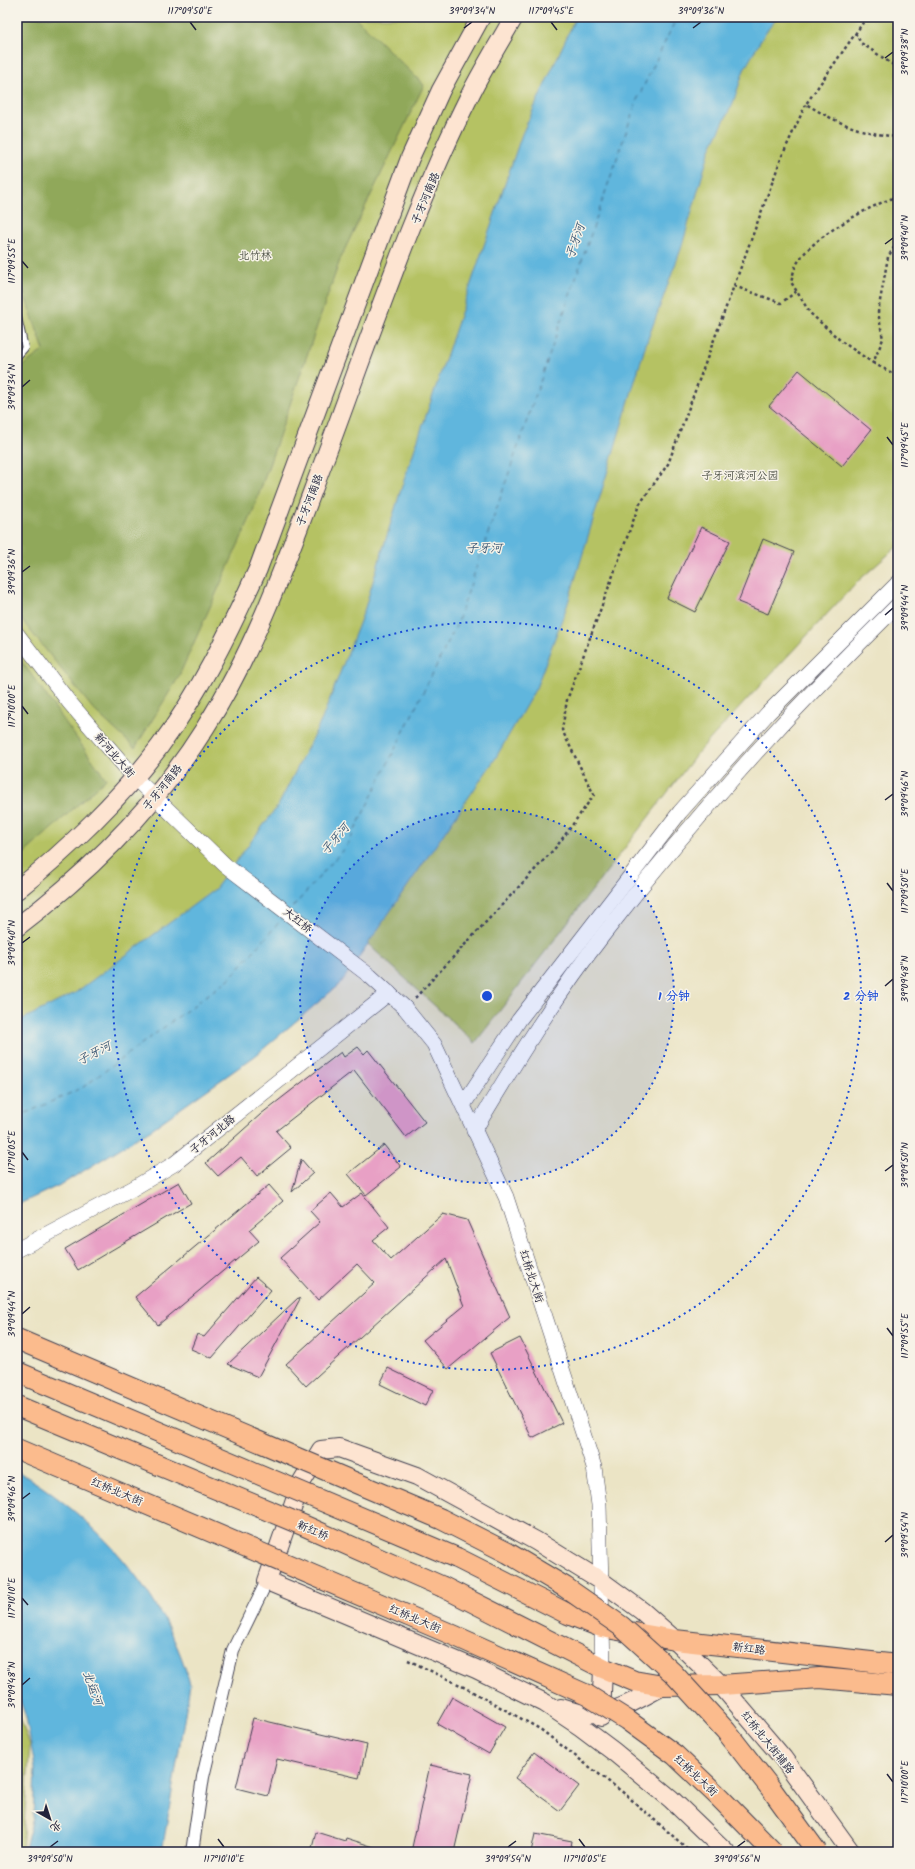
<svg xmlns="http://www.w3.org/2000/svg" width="915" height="1869" font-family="Kalam,'LXGW WenKai TC',sans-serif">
  <rect width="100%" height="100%" fill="#f7f3e8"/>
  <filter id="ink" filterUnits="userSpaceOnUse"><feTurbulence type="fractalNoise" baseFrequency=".025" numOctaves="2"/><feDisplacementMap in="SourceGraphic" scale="8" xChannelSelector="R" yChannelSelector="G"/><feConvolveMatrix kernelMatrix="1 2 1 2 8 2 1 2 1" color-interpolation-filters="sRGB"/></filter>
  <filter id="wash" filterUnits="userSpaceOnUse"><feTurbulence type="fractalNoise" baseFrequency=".012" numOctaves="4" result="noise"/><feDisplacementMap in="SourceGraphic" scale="16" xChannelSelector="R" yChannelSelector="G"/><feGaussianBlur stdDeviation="0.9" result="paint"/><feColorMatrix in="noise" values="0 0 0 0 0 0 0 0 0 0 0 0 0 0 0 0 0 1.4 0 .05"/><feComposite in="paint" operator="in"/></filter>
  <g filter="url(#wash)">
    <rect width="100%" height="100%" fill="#ebe4c5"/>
    <!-- green -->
    <g fill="#b5c264" stroke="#6c7250">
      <polygon points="17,17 610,17 351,703 215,905 17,1042"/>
      <polygon points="755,17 898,17 898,546 856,583 700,750 475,1043 355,932"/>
      <polygon points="17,1710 30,1745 22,1852 17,1852"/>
    </g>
    <!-- forest -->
    <g fill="#90a85a" stroke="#59654a">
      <polygon points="17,17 355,17 424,85 341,257 252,514 178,678 135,748 94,710 17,614 17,370 44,350 17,274"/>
      <polygon points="17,655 106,779 17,860"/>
    </g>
    <!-- water -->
    <g fill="#60b6dd" stroke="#416c8c">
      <polygon points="576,17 778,17 765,33 744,70 733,103 710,149 681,249 646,344 567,606 536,688 495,759 341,983 255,1056 153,1128 64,1183 17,1205 17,1022 75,993 215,889 278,806 322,719 364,611 402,486 522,134"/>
      <path d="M17,1471C97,1518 165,1593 190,1684L162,1852H24L33,1818L35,1768L26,1717L17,1692Z"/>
    </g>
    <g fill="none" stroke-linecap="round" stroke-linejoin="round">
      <!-- ferry -->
      <g stroke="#385674" stroke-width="1" stroke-dasharray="5 4" stroke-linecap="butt">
        <polyline points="293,907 348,844 457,624 637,100 677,17"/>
        <polyline points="17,1117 82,1088 229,979 283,918"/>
      </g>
    </g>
    <g id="blocks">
      <!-- building -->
      <g fill="#e8a0c5">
        <polygon points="799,370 871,430 842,466 769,406"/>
        <polygon points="701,527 730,541 695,612 667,598"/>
        <polygon points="763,539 794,552 768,614 738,602"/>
        <polygon points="358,1047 364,1054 368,1050 425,1122 406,1137 354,1070 276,1131 291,1148 257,1176 241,1157 218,1176 206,1163 261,1114 341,1052 344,1057"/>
        <polygon points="384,1145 401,1167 366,1195 348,1174"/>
        <polygon points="301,1159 313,1173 292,1192 301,1160"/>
        <polygon points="179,1182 191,1203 78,1270 65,1249"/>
        <polygon points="269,1185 283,1201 249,1230 259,1241 158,1325 135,1297"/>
        <polygon points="331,1193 343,1207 362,1193 389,1227 373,1240 391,1260 443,1214 467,1220 510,1317 448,1369 423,1340 464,1306 446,1259 306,1386 286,1364 375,1283 357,1264 318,1300 280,1258 320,1222 310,1211"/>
        <polygon points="256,1277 271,1290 212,1358 191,1349 197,1334 204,1337"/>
        <polygon points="298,1298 300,1299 258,1377 228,1364"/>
        <polygon points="520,1338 562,1423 532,1438 490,1353"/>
        <polygon points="388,1368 433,1390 425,1406 380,1384"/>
        <polygon points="452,1697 505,1727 489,1754 437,1724"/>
        <polygon points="253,1718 367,1745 359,1778 277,1759 268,1796 236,1788"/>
        <polygon points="534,1752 579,1786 560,1811 515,1778"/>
        <polygon points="430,1765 472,1774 454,1852 411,1852"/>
        <polygon points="316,1832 345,1841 346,1838 380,1849 380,1852 311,1852"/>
        <polygon points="535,1834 572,1841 570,1852 531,1852"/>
      </g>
    </g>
  </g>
  <g filter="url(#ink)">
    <use href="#blocks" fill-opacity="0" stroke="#403f50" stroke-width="1"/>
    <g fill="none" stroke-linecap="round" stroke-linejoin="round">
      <!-- service casing -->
      <g stroke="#403f50" stroke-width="8">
        <polyline id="service" points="17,313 25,348 17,357"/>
      </g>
      <!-- minor casing -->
      <g stroke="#403f50" stroke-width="14">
        <polyline id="minor" points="192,1852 203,1777 233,1650 267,1581"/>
      </g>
      <!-- tertiary casing -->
      <g stroke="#403f50" stroke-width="16">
        <g id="tertiary">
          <polyline points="17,634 69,702 135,778 225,865 370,976 405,1008 434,1044 506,1197 594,1467 599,1505 603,1668"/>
          <polyline points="463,1105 519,1020 680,812 768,713 898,583"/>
          <path d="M474,1131C514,1064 555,997 603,935C693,818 793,708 898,605"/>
          <polyline points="17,1250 132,1189 174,1164 389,993"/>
        </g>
      </g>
      <!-- secondary casing -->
      <g stroke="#403f50" stroke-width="20">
        <g id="secondary">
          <path d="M17,890C67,850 121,798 160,746C200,692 230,630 258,569L410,158L441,90L481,17"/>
          <path d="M17,927C90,872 156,806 205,728C258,645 290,550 325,458C370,338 412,210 470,95C483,69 499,43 514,17"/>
          <path d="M561,1708C603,1723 627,1705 663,1686"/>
          <polyline points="601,1717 603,1668"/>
          <polyline points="726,1852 671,1799 613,1751 581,1727 545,1703 476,1669 267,1581 301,1483 321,1450 339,1448 417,1476 536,1541 601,1581 642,1611 675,1640 721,1685 783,1758 851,1852"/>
        </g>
      </g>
      <!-- primary casing -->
      <g stroke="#403f50" stroke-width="22">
        <g id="primary">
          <polyline points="457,1558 568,1614 601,1627 675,1640 898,1665"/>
          <polyline points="443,1587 603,1668 634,1681 663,1686 721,1685 820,1678 898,1685"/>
        </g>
      </g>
      <!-- path -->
      <g stroke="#403f50" stroke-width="2.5" stroke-dasharray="3 3" stroke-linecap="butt">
        <path d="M867,17L806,104C837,123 861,133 898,137"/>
        <polyline points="855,33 861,43 898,68"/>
        <path d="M898,196C870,206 813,236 798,262C794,267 793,276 791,282L810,313L841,341L873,363L883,339L878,312L888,257L898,241"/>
        <polyline points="734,286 781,303 797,291"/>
        <polyline points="873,363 896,375 898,374"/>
        <polyline points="415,998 557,846 594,795 562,730 567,700 639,505 668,464 782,156 806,104"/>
        <polyline points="408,1660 460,1685 540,1729 625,1794 691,1852"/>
      </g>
      <!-- service -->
      <use href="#service" stroke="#fff" stroke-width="6"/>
      <!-- minor -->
      <use href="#minor" stroke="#fff" stroke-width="12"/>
      <!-- tertiary -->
      <use href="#tertiary" stroke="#fff" stroke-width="15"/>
      <!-- secondary -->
      <use href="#secondary" stroke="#fde4d1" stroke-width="18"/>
      <!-- primary -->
      <use href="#primary" stroke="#fbbb8d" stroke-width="20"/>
      <!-- primary-bridge casing -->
      <g stroke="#403f50" stroke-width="22" stroke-linecap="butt">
        <g id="primary-bridge">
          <polyline points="17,1339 441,1519 508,1553 565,1587 621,1626 673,1673 726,1731 772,1790 817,1852"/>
          <polyline points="17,1372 457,1558"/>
          <polyline points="17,1406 305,1526 443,1587"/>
          <polyline points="17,1449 453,1635 587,1695 627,1720 675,1755 717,1795 773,1852"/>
        </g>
      </g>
      <!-- primary-bridge -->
      <use href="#primary-bridge" stroke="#fbbb8d" stroke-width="20"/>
    </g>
  </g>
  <!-- ticks -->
  <path fill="none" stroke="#22223b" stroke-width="1.5" d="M190,22L196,30M551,22L557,30M464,28L472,22M693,28L701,22M885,58L893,52M885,244L893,238M22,261L28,268M22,387L30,380M887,437L893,445M22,572L30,566M885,615L893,608M22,706L28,714M885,800L893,794M887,883L893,891M22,943L30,937M885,986L893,979M22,1152L28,1160M885,1171L893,1165M22,1314L30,1307M887,1328L893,1336M22,1499L30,1493M885,1542L893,1535M22,1598L28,1605M22,1685L30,1678M887,1774L893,1782M218,1839L224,1847M579,1839L585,1847M50,1847L58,1841M508,1847L516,1841M737,1847L745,1841"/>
  <!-- distance rings -->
  <circle cx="487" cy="996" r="187" fill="#1d4ed8" fill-opacity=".12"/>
  <g fill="none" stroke="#1d4ed8" stroke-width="2" stroke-dasharray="2 4">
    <circle cx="487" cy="996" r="187"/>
    <circle cx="487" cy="996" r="374"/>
  </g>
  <g text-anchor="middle" stroke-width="3" stroke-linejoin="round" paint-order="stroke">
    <!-- street labels -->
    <g font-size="11" fill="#22223b" stroke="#f7f3e8">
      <text transform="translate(425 198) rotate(-67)" y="4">子牙河南路</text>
      <text transform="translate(309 500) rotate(-69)" y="4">子牙河南路</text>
      <text transform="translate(115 755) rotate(49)" y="4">新河北大街</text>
      <text transform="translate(162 787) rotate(-51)" y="4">子牙河南路</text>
      <text transform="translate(298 920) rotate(38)" y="4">大红桥</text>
      <text transform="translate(212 1134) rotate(-39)" y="4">子牙河北路</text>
      <text transform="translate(532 1276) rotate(72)" y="4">红桥北大街</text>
      <text transform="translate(117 1491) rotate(23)" y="4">红桥北大街</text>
      <text transform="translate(313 1530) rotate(23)" y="4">新红桥</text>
      <text transform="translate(415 1618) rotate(23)" y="4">红桥北大街</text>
      <text transform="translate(749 1648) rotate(7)" y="4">新红路</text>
      <text transform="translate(768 1742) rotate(51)" y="4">红桥北大街辅路</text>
      <text transform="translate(696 1775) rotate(43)" y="4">红桥北大街</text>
    </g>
    <!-- park labels -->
    <g font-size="11" fill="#4e5247" stroke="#f7f3e8">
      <text x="255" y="259">北竹林</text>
      <text x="740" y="479">子牙河滨河公园</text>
    </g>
    <!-- water labels -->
    <g font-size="12" font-style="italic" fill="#385674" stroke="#f7f3e8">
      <text transform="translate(575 241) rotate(-71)" y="4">子牙河</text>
      <text x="484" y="552">子牙河</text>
      <text transform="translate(335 839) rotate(-50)" y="4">子牙河</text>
      <text transform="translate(94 1053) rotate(-27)" y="4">子牙河</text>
      <text transform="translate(93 1688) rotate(70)" y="4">北运河</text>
    </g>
  </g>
  <circle cx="487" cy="996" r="6" fill="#1d4ed8" stroke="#f7f3e8" stroke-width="2"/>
  <g font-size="12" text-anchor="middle" font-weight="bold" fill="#1d4ed8" stroke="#f7f3e8" stroke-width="3" stroke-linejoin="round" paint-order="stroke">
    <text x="674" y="1000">1 分钟</text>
    <text x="861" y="1000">2 分钟</text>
  </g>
  <!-- margin -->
  <rect width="915" height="1869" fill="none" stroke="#f7f3e8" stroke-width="44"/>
  <!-- north arrow -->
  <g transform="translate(50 1819) rotate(141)" stroke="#f7f3e8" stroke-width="3" paint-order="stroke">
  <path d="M0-3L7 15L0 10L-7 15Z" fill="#22223b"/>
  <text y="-6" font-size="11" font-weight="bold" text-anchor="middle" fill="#22223b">北</text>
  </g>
  <rect x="22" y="22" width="871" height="1825" fill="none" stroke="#22223b" stroke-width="1.5"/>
  <g font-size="10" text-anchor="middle" fill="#22223b">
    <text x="190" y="14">117°09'50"E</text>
    <text x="472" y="14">39°09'34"N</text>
    <text x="551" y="14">117°09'45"E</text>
    <text x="701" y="14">39°09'36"N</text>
    <text transform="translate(904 52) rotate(-90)" y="4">39°09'38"N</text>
    <text transform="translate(904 238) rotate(-90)" y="4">39°09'40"N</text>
    <text transform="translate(11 261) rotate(-90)" y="4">117°09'55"E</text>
    <text transform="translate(11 387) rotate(-90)" y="4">39°09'34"N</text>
    <text transform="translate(904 445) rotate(-90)" y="4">117°09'45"E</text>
    <text transform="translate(11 572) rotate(-90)" y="4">39°09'36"N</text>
    <text transform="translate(904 608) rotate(-90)" y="4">39°09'44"N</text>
    <text transform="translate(11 706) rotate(-90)" y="4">117°10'00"E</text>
    <text transform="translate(904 794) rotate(-90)" y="4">39°09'46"N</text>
    <text transform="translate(904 891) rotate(-90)" y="4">117°09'50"E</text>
    <text transform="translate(11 943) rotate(-90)" y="4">39°09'40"N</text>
    <text transform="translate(904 979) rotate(-90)" y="4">39°09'48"N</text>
    <text transform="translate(11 1152) rotate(-90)" y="4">117°10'05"E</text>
    <text transform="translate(904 1165) rotate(-90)" y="4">39°09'50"N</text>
    <text transform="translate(11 1314) rotate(-90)" y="4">39°09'44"N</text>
    <text transform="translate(904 1336) rotate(-90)" y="4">117°09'55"E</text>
    <text transform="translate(11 1499) rotate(-90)" y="4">39°09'46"N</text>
    <text transform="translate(904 1535) rotate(-90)" y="4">39°09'54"N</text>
    <text transform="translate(11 1598) rotate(-90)" y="4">117°10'10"E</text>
    <text transform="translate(11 1685) rotate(-90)" y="4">39°09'48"N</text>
    <text transform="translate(904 1782) rotate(-90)" y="4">117°10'00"E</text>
    <text x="50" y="1862">39°09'50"N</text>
    <text x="224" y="1862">117°10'10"E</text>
    <text x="508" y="1862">39°09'54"N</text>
    <text x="585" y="1862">117°10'05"E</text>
    <text x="737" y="1862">39°09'56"N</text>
  </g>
</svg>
